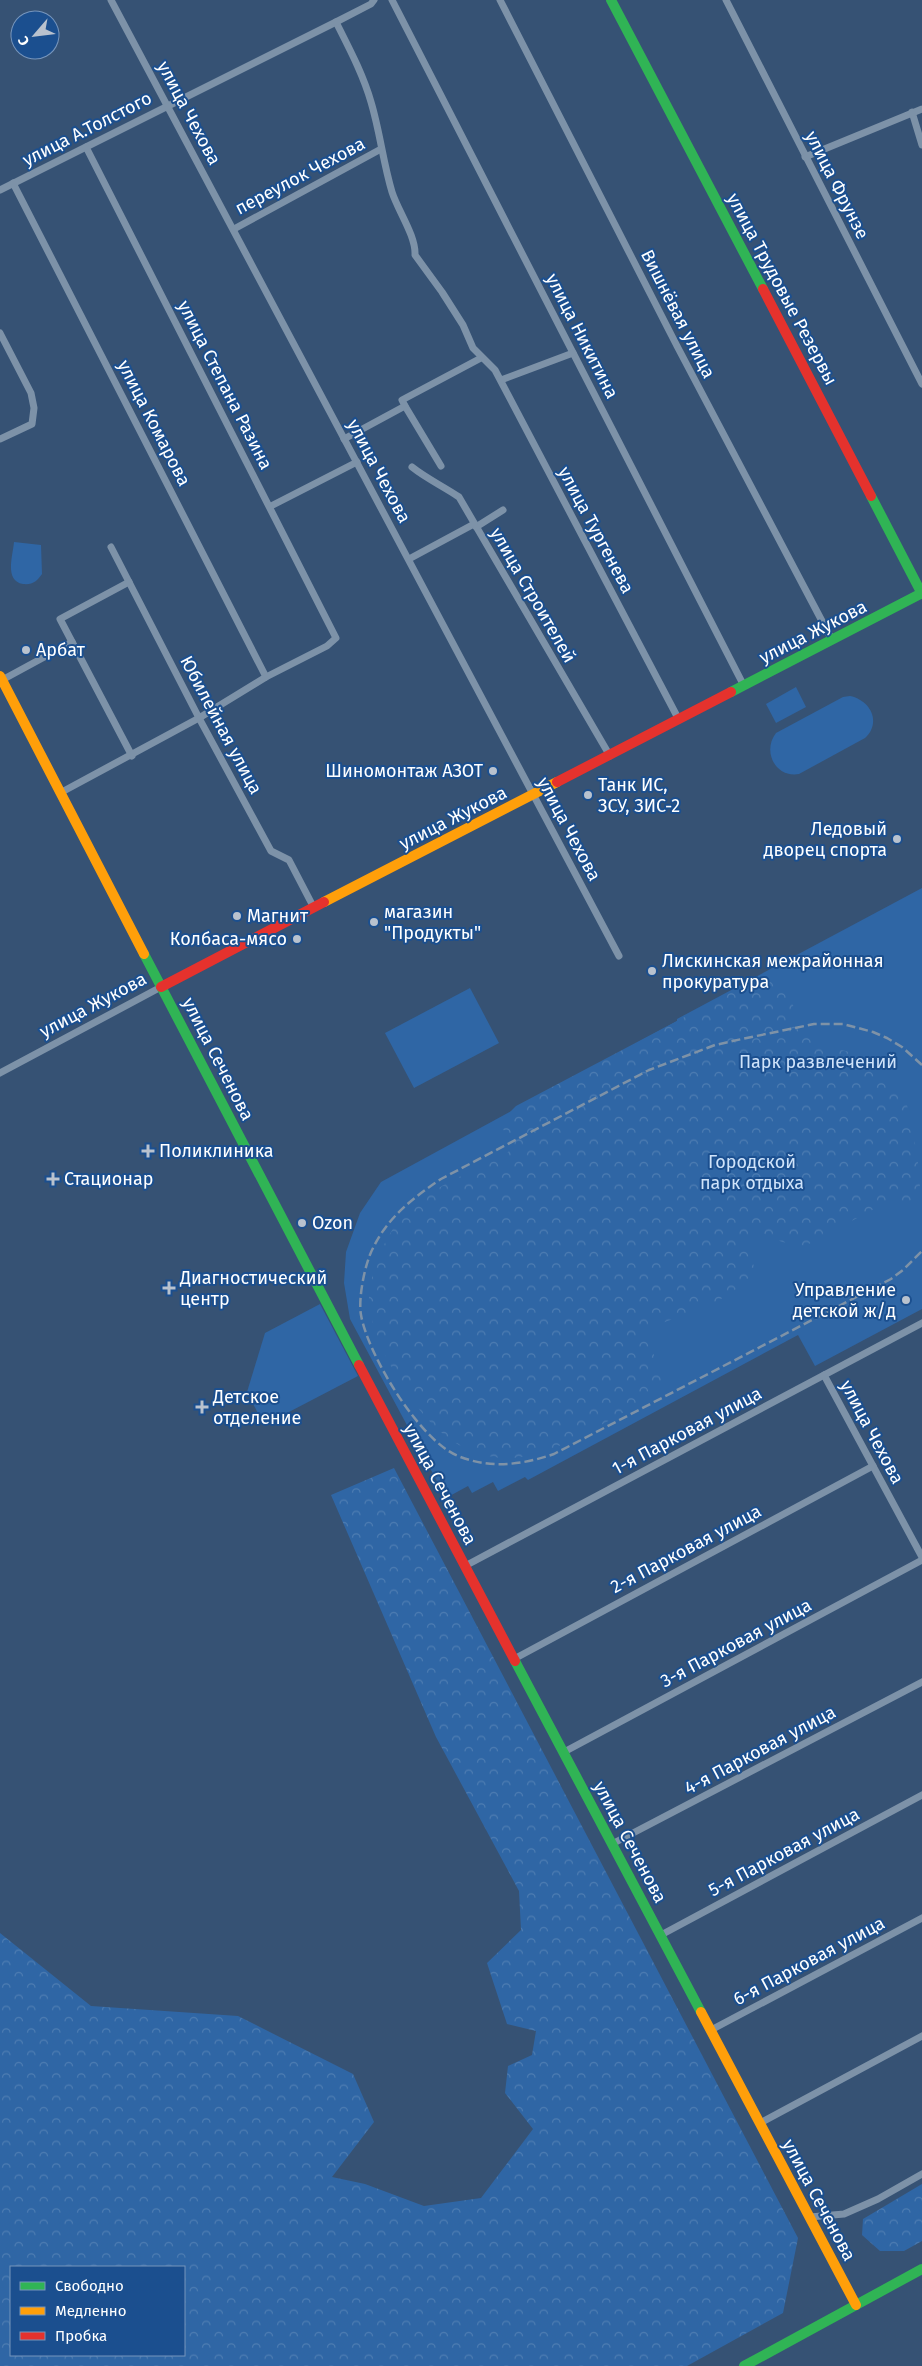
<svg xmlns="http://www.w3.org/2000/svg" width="922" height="2366" font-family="'Fira Sans',sans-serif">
  <defs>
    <pattern id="forest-crowns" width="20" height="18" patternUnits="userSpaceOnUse" patternTransform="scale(1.25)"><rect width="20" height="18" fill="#2f66a5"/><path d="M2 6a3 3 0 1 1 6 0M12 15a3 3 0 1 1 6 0" fill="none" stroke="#4e7db2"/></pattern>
  </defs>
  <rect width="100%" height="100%" fill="#365274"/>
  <!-- green -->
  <g fill="#2f66a5">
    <path d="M14,542L41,545L42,574C37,581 33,585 23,584C4,581 13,555 14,542Z"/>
    <polygon points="796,687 806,707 776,723 766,704"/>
    <path d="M850,696C870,700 882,722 865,738L799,774C775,778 762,751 776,733L843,697Z"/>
    <polygon points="922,888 922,1309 815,1366 798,1335 528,1480 525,1477 498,1491 493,1482 472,1493 468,1486 446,1498 350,1319 344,1283 346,1252 360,1213 381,1182 677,1021 677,1019"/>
    <polygon points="470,988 499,1043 414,1088 385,1033"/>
    <polygon points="320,1304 358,1376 264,1425 247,1392 265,1333"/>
  </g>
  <!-- forest -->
  <g fill="url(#forest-crowns)" fill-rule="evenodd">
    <path d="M774,973L779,978L813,1044L855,1053L886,1076L907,1105L917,1153L920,1187L906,1207L895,1206L887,1202L805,1246L782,1242L760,1232L750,1237L747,1244L755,1270C731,1303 688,1313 651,1327L644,1333L664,1377L665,1386L659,1392C622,1412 567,1449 527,1456C463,1468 423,1422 394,1372C382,1350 371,1327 369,1301C368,1277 385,1236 401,1218C427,1188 469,1173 504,1156L510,1150V1142L502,1127L507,1115L516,1106L766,974Z"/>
    <path d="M394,1468L798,2238L783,2313L687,2366H0V1933L91,2006L238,2016L353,2074L374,2122L332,2177L365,2184L424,2206L481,2198L533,2129L505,2093L508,2066L532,2055L536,2031L507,2024L487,1963L521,1930L519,1891L436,1737L331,1495ZM184,2267V2355H11V2267Z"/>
    <polygon points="922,2184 922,2241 904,2251 880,2251 862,2235 863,2219"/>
  </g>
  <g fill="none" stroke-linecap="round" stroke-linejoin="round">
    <!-- street -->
    <g stroke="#7d92a8" stroke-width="7">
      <polyline points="111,0 619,956"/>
      <polyline points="392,0 744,686"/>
      <polyline points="500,0 677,346 832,640"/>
      <polyline points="726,0 922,384"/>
      <path d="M336,22C349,48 363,74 371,102C380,132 383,162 392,192C398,211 416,236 415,255L442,292L463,325L473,348L495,370L679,720"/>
      <polyline points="912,112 922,145"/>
      <polyline points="805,157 922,109"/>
      <polyline points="13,183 266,677"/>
      <polyline points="0,190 336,22 371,4 374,0"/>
      <polyline points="234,229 381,149"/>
      <polyline points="0,333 31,393 34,408 32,424 0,439"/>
      <polyline points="501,380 573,353"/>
      <polyline points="405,406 441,466"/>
      <polyline points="344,439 405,406 402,400 481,358"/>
      <path d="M412,467C427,479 443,486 459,497L610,756"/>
      <polyline points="271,506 357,462"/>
      <polyline points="476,527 503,510"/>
      <polyline points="111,547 199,718 271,851 289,860 314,908"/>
      <polyline points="409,559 474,524"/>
      <polyline points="129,582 60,619 132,756"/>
      <polyline points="2,680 72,642"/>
      <polyline points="60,793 199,718 266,677 327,646 336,638 86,147"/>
      <polyline points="0,1073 161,987"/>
      <polyline points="824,1375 922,1557"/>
      <polyline points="465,1566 922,1323"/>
      <polyline points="514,1659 873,1466"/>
      <polyline points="564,1752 922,1560"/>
      <polyline points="612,1844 922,1682"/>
      <polyline points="661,1935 922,1795"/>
      <polyline points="711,2030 922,1918"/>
      <polyline points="760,2123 922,2036"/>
      <polyline points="810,2217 844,2214 878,2199 922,2174"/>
    </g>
    <!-- fast -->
    <g stroke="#30b455" stroke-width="10">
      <polyline points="611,0 763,289"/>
      <polyline points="871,496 922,594"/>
      <polyline points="731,692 922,593"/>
      <polyline points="144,954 359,1365"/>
      <polyline points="515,1661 701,2012"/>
      <polyline points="744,2366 922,2269"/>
    </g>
    <!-- slow -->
    <g stroke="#ff9f0a" stroke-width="10">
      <polyline points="0,676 144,954"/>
      <polyline points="324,902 557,782"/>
      <polyline points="701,2012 856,2305"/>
    </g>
    <!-- jam -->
    <g stroke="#e5322d" stroke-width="10">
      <polyline points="763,289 871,496"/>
      <polyline points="557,782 731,692"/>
      <polyline points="161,987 324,902"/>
      <polyline points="359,1365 515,1661"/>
    </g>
    <!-- rail -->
    <path stroke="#7e92a7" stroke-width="2.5" stroke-dasharray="9 4" stroke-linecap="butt" d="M922,1065L902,1047L887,1038L873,1032L843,1024H814L742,1039L715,1045L649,1070L441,1179C413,1198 388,1217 373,1248C365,1263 358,1298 361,1315C368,1355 419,1440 458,1456C490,1469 522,1465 554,1454L891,1279L903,1270L922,1251"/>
  </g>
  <!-- markers -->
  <g fill="#b9c2ce" stroke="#1b4f8f" stroke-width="2">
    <circle cx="26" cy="650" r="5"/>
    <circle cx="493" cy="771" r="5"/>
    <circle cx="588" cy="795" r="5"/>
    <circle cx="897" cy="839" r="5"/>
    <circle cx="237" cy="916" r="5"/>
    <circle cx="374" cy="922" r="5"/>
    <circle cx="297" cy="939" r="5"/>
    <circle cx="652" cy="971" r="5"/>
    <path d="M145.5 1143.5h5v5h5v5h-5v5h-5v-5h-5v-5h5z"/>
    <path d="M50.5 1171.5h5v5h5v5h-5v5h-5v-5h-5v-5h5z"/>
    <circle cx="302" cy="1223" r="5"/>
    <path d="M166.5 1280.5h5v5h5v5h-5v5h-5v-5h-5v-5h5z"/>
    <circle cx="906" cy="1300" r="5"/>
    <path d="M199.5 1399.5h5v5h5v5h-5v5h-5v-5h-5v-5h5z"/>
  </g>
  <g text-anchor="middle" stroke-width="4" stroke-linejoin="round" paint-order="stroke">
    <!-- street labels -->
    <g font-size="18" fill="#fff" stroke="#1b4f8f">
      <text transform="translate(189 113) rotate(62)" y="6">улица Чехова</text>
      <text transform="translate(87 129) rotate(-27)" y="6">улица А.Толстого</text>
      <text transform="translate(300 176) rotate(-28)" y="6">переулок Чехова</text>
      <text transform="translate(837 185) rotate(63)" y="6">улица Фрунзе</text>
      <text transform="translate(782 289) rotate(62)" y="6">улица Трудовые Резервы</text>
      <text transform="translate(678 314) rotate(63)" y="6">Вишнёвая улица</text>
      <text transform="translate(582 336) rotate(63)" y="6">улица Никитина</text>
      <text transform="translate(225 385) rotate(63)" y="6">улица Степана Разина</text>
      <text transform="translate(154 423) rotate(63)" y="6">улица Комарова</text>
      <text transform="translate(379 471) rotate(62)" y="6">улица Чехова</text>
      <text transform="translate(596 530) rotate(62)" y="6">улица Тургенева</text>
      <text transform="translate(533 595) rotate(60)" y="6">улица Строителей</text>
      <text transform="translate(813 632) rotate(-27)" y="6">улица Жукова</text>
      <text transform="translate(221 725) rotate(62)" y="6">Юбилейная улица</text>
      <text transform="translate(453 818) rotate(-27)" y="6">улица Жукова</text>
      <text transform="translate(569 829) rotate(62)" y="6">улица Чехова</text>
      <text transform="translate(93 1005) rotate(-28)" y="6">улица Жукова</text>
      <text transform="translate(218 1059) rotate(63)" y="6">улица Сеченова</text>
      <text transform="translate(687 1431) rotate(-28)" y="6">1-я Парковая улица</text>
      <text transform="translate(872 1432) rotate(62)" y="6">улица Чехова</text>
      <text transform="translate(440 1484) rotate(62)" y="6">улица Сеченова</text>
      <text transform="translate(686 1549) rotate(-28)" y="6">2-я Парковая улица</text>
      <text transform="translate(736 1643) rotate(-28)" y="6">3-я Парковая улица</text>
      <text transform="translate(760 1750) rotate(-28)" y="6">4-я Парковая улица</text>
      <text transform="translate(630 1842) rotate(62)" y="6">улица Сеченова</text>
      <text transform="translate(784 1852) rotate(-28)" y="6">5-я Парковая улица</text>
      <text transform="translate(809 1961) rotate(-28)" y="6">6-я Парковая улица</text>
      <text transform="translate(819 2200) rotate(62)" y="6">улица Сеченова</text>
    </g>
    <!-- poi labels -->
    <g font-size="18" fill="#fff" stroke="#1b4f8f" text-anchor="start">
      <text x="36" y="656">Арбат</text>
      <text x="483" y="777" text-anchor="end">Шиномонтаж АЗОТ</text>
      <text x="598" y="791">Танк ИС,<tspan x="598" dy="21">ЗСУ, ЗИС-2</tspan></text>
      <text x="887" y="835" text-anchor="end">Ледовый<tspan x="887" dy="21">дворец спорта</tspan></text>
      <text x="384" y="918">магазин<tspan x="384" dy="21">"Продукты"</tspan></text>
      <text x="247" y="922">Магнит</text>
      <text x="287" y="945" text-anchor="end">Колбаса-мясо</text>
      <text x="662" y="967">Лискинская межрайонная<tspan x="662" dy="21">прокуратура</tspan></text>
      <text x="159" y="1157">Поликлиника</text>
      <text x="64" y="1185">Стационар</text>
      <text x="312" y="1229">Ozon</text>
      <text x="180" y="1284">Диагностический<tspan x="180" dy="21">центр</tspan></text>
      <text x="896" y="1296" text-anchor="end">Управление<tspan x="896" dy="21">детской ж/д</tspan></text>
      <text x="213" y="1403">Детское<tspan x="213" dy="21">отделение</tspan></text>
    </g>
    <!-- park labels -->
    <g font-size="18" fill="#cfe3fa" stroke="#1b4f8f">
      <text x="818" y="1068">Парк развлечений</text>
      <text x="752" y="1168">Городской<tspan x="752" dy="21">парк отдыха</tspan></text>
    </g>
  </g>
  <!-- legend -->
  <rect x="10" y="2266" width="175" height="90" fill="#1b4f8f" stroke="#7695bc"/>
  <rect x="20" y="2282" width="25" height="8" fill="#30b455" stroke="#7695bc"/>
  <text x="55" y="2291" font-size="15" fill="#ffffff">Свободно</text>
  <rect x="20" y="2307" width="25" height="8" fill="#ff9f0a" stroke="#7695bc"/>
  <text x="55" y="2316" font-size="15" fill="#ffffff">Медленно</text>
  <rect x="20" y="2332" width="25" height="8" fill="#e5322d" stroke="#7695bc"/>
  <text x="55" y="2341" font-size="15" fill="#ffffff">Пробка</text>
  <!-- north arrow -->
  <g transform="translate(35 35) rotate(242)"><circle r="24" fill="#1b4f8f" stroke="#7695bc"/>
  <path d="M0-4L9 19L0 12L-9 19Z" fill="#b9c2ce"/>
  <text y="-8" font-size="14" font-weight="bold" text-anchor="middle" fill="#ffffff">С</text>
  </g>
</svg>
